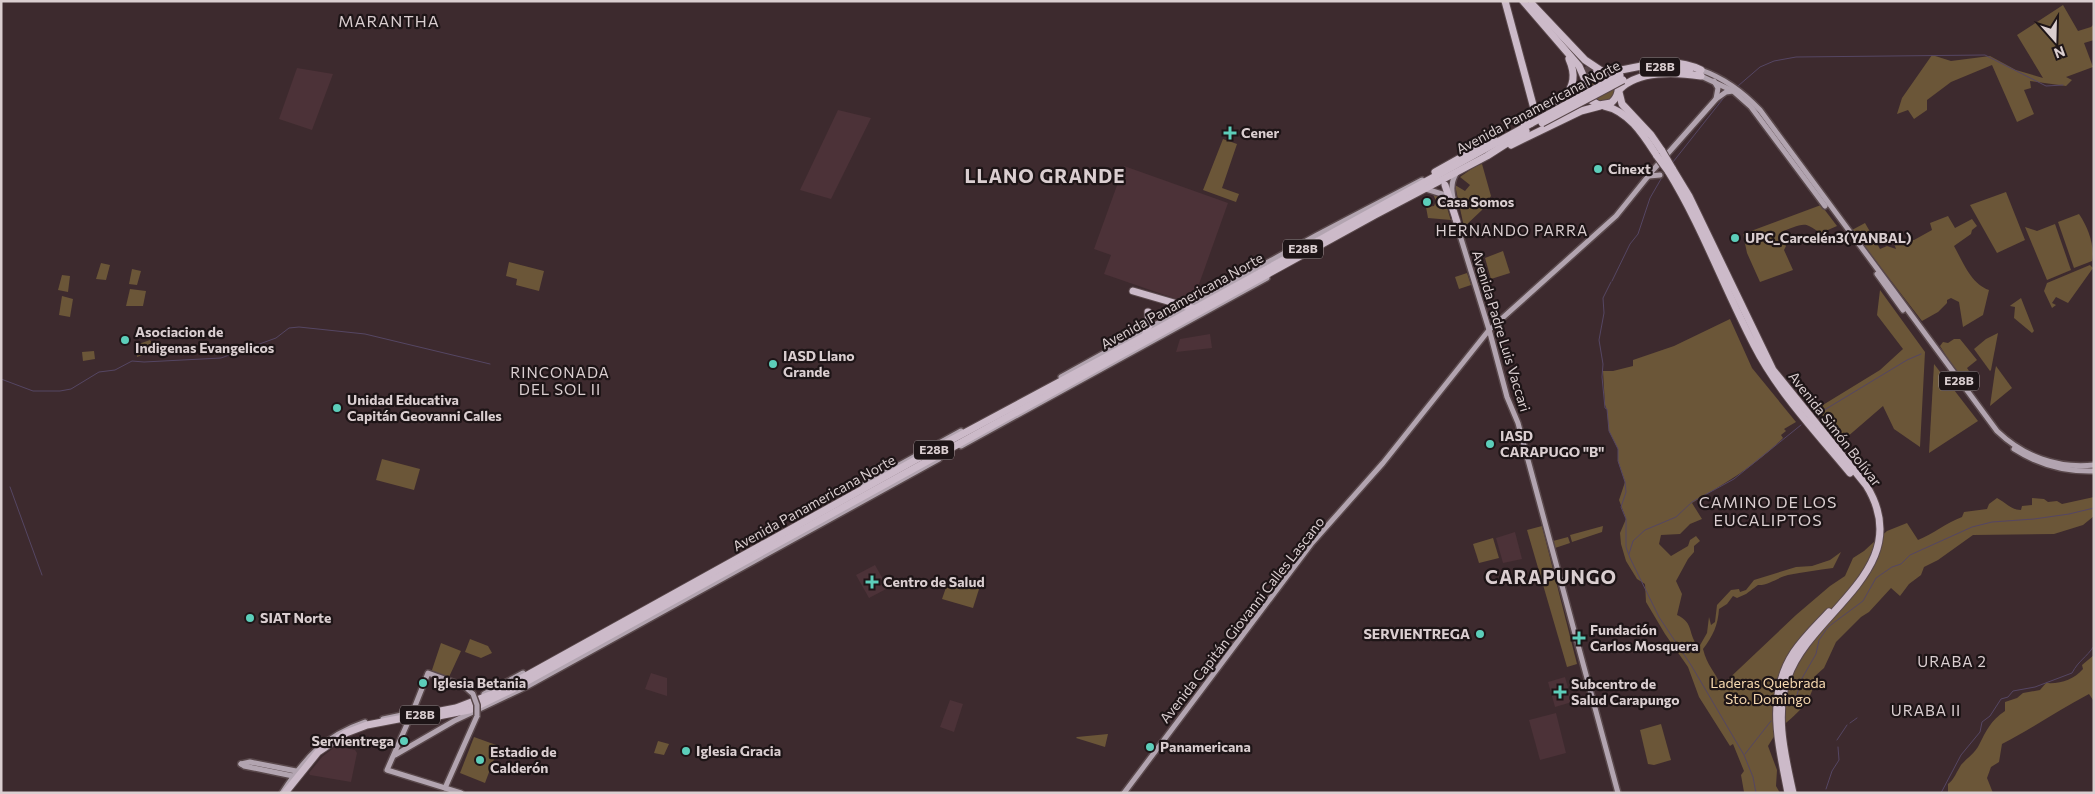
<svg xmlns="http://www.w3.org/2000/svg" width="2095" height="794" font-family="Commissioner,sans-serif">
  <rect width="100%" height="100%" fill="#3d2a2e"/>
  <!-- built -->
  <g fill="#4c3238">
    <polygon points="297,68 333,74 312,130 279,119"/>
    <polygon points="838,110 871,118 831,199 800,190"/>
    <polygon points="1124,166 1228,203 1193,301 1188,303 1104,274 1111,255 1094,249"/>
    <polygon points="1210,334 1212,348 1176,352 1180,339"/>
    <polygon points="1515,532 1522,559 1503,563 1496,538"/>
    <polygon points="875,565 888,588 869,598 856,575"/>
    <polygon points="651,673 667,678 667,696 645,689"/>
    <polygon points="1565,677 1572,702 1555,707 1548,682"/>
    <polygon points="950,700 963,704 954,732 940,727"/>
    <polygon points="1556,713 1566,753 1540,760 1529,720"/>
    <polygon points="336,746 355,750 357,753 351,782 310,775 309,773 322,757"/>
  </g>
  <!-- green -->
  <g fill="#6b5638">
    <polygon points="2063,5 2078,31 2091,27 2094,24 2094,40 2084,43 2093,67 2066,77 2072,80 2066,86 2030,81 2031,88 2024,90 2034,114 2017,122 1992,65 1951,82 1927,100 1927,110 1914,119 1908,110 1897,114 1902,98 1932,55 1951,61 1990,56 2016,70 2043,78 2017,35"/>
    <polygon points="1601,73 1611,76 1587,91 1589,79"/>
    <polygon points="1617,83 1615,98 1602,104 1589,97"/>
    <polygon points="1223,139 1237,144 1222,188 1239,194 1236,202 1203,190"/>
    <path d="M1665,161L1691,204L1723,272L1740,303L1750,331L1771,370L1860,478C1874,498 1880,513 1879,538L1887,531L1907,523L1918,540C1933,534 1946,523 1962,517L1964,512L1987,509L1989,504L1997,498C2005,502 2011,510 2021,510L2022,506L2032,505V498L2044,499L2048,502L2057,501L2062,504L2094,497V516L2083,525L2054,534L1973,535L1938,560L1924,567L1921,575L1909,584L1900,596L1891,588L1869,612L1861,617L1836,642L1824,668L1814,677C1815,700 1795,715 1780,728L1791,793L1778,730L1768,746L1777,770L1776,786L1780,793L1744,792L1741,775L1744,771L1733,744L1730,746L1699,697L1688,667L1665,634L1646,602L1645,584L1637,579L1626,561L1621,544L1620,533L1626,519L1619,500L1625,482L1618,461V449L1609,431L1607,410L1605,405L1603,371H1613L1633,366V360L1674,346L1730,319L1752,368L1796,422L1784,429L1786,431L1781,435L1783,438C1757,465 1724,484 1692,503L1702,519L1690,524L1680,534L1661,535L1659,544L1671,556L1688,546L1690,540L1696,536L1700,541L1694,546V552L1688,559L1676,581L1682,594L1677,615C1695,623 1687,635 1699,647L1707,633L1709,617L1711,625L1715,622L1717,605L1731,590L1739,589L1740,592L1746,590L1754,580L1796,567L1812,566L1830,560L1841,552L1833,568C1818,570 1803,572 1788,575C1779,577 1767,586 1758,585L1746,594L1737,598L1733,596L1727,604L1719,609C1718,625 1713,636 1703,649C1707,666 1715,671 1721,686L1796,615L1830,586L1845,576L1853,558L1864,551L1876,540C1881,518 1874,501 1862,482L1772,374L1749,332L1739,304L1721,273L1686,196Z"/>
    <polygon points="1482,164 1491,196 1482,210 1464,227 1455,185 1465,191 1470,185 1460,177 1477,165"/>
    <polygon points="2006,192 2025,240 1997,253 1970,205"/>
    <path d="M1433,194C1446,196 1447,209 1451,220L1428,218L1426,207L1434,206L1436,201Z"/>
    <path d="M1821,205L1837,226L1821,233C1816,231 1814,228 1809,226C1802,222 1791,229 1783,231L1781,234L1786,246L1784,250L1793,270L1760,282L1747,253L1743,234Z"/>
    <path d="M2079,214C2088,227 2095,246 2092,261L2074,268L2058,222Z"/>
    <path d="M1948,216L1955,228L1972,219L1977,226L1972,230L1971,234L1954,246C1963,262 1971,284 1989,290L1983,315L1963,327L1959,302L1951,298L1947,300V303L1938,312L1922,321L1852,230L1865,223L1880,249L1887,246L1896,249L1893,241L1914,240L1932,230L1930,223Z"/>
    <polygon points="2055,224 2071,270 2047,280 2025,227 2037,231"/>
    <polygon points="1503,251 1510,273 1491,279 1485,258"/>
    <polygon points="509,262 544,271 539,291 516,285 517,279 506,276"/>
    <polygon points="101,263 110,265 106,280 96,279"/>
    <polygon points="2090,265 2093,268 2068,303 2056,297 2052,303 2056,305 2052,308 2044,291 2047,283"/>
    <polygon points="132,269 141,271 137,285 129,284"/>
    <polygon points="1467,273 1471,285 1459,289 1455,277"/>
    <polygon points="62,275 70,276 68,292 58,290"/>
    <polygon points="130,289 146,291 143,306 126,306"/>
    <polygon points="1880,290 1925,352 1920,447 1894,429 1883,406 1839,444 1818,408 1880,370 1903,349 1877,315"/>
    <polygon points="62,296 73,299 70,317 59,315"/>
    <polygon points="2021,298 2034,331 2032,333 2014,318 2015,307 2010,306 2011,305"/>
    <polygon points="1998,333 1991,370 1990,371 1974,349 1986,339"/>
    <polygon points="1954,339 1960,339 1977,360 1967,368 1975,380 1968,386 1958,375 1940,346 1943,342 1948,343"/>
    <polygon points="150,340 156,350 137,357 136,345"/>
    <polygon points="94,351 95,359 83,361 82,352"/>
    <polygon points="1934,364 1978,421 1929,453"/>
    <polygon points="1996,366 2012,388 1990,406 1995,371"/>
    <polygon points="382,459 420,469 414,490 376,480"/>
    <polygon points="1542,526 1577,664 1567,667 1527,530"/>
    <polygon points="1603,526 1602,532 1572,542 1570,535"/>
    <polygon points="1568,537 1570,543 1555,548 1553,541"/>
    <polygon points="1493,538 1499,558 1479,563 1473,544"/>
    <polygon points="950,576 980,586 973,608 942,599"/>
    <polygon points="470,639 488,646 492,653 481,658 465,652"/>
    <polygon points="441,643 461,651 449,677 431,673"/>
    <path d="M2094,655V707L2093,700L2089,694C2059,710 2031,729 2002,744L1999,762L1991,767L1987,778L1993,793H1948V784C1954,780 1957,771 1961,765C1967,758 1975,753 1979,745C1986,731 1991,720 2005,711V702L2017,698L2023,693L2040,690L2046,683C2061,684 2073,680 2083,669L2082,665Z"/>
    <polygon points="1661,724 1671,760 1654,765 1648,764 1640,730"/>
    <polygon points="1108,734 1105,747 1076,738 1077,737"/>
    <polygon points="474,737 499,746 485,783 460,773"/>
    <polygon points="658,741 669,744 664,755 654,753"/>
  </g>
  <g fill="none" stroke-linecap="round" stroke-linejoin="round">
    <!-- stream -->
    <g stroke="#554663" stroke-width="1">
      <polyline points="1738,86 1760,67 1774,61 1796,57 1985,55 2046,86 2063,85"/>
      <polyline points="1673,162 1726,95"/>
      <polyline points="1612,281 1630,244 1638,234 1650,198 1661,179"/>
      <polyline points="1611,282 1603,298 1604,313 1599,340 1603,364 1602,377 1605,408 1607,409 1609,431 1618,449 1618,461 1625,482 1626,492 1621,507 1626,519 1626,547 1630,558 1659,617 1691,665 1744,755 1753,777 1756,793"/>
      <polyline points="1,379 33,391 60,391 71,389 99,372 115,370 132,361 144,362 221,358 276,338 289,328 299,327 365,334 490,364"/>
      <polyline points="1816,415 1907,360 1921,354"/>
      <polyline points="10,487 42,575"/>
      <polyline points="1629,554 1633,541 1645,530 1676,517 1692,502 1734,479 1801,425"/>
      <polyline points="1784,708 1797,695 1801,680 1816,654 1819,640 1828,627 1863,601 1876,578 1892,567 1901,564 1910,555 1972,527 1992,522 2034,519 2069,514 2094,508"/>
      <polyline points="1850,723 1857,718"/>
      <polyline points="1837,740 1847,725"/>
      <polyline points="1745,754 1771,721"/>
      <polyline points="1826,789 1832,771 1839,760 1838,747"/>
      <path d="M1941,793L1961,755L1980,732L1982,722L1990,716L2001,699L2008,697L2013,691L2035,687L2072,673C2079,660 2086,658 2094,646"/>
    </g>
    <!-- highway-tunnel -->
    <path stroke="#554346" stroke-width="7" stroke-dasharray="7 3.5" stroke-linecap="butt" d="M1585,67C1592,75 1600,81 1598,92"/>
    <!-- major casing -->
    <g stroke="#59484b" stroke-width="8">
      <g id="major">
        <path d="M1701,70C1724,78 1743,92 1760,110L1997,431C2023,456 2057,469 2094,465"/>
        <polyline points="1701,76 1733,91 1751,107 1825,206"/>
        <polyline points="1714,81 1718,88 1716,99"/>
        <polyline points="1649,176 1660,175"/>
        <polyline points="1426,189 1442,194 1448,205"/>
        <path d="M1455,207C1452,194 1449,184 1457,172"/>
        <polyline points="1455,219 1490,333 1507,397 1518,423 1618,793"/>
        <polyline points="1877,274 1903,310"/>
        <polyline points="1061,377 1317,235 1422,180"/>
        <polyline points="961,446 1267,278"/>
        <path d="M2014,449C2039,465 2064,472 2094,471"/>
        <polyline points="863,485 961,431"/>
        <polyline points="484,694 523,673"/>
        <polyline points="409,713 415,706 428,673 464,686 473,694"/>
        <polyline points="383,719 421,711"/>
        <polyline points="408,722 387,770 461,793"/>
        <polyline points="395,755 454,721 526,687 939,459"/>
        <polyline points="241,764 250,762 296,771"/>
        <polyline points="241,764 244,766 293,776"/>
        <polyline points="445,788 477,716"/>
        <path d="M282,793C305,758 324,736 365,722"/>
        <polyline points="1124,793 1312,543 1383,463 1489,330 1616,216 1654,169 1716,99 1726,92 1733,91"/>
      </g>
    </g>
    <!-- highway casing -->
    <g stroke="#59484b" stroke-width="9">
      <g id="highway">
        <polyline points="1505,1 1536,116"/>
        <polyline points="1523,1 1579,66 1586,82"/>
        <polyline points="1532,4 1585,60 1603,72"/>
        <polyline points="1656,67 1690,69"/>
        <path d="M1606,72C1639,69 1669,54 1701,70"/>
        <path d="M1619,90C1638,70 1676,72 1701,76"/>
        <polyline points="1619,92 1622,104 1651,135 1662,151"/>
        <path d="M1564,99C1574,85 1576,75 1569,59"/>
        <path d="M1604,106C1629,111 1644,136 1657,156"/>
        <path d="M1524,123C1541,113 1568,103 1581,90C1587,84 1588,76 1596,73C1616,65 1626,91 1611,103L1599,105L1587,98L1586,84"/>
        <polyline points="1511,145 1581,111 1600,106"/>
        <path d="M1672,168L1689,196L1773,370L1866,485C1918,568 1811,611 1788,677C1774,714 1785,756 1793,793"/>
        <path d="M1668,171C1702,226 1724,288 1754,345C1778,392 1816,432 1850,473"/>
        <polyline points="1435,172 1494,139"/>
        <polyline points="1445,185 1457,222"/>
        <polyline points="1133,291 1195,309"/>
        <polyline points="1145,336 1149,325 1148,312"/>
        <polyline points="423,719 469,710 513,689 1375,215 1487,156 1526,131"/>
        <polyline points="285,793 318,752 346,733 367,725 456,708 495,693 953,439 1158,329 1532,123"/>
        <path d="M1788,793C1779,745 1765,696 1794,652C1804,637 1817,625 1829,612"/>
      </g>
    </g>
    <!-- major -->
    <use href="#major" stroke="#b2a4b0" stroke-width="5"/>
    <!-- highway -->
    <use href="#highway" stroke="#ccbac9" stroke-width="7"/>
    <!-- major-bridge casing -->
    <g stroke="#59484b" stroke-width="8" stroke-linecap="butt">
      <polyline id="major-bridge" points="473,694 477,705 477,716"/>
    </g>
    <!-- highway-bridge casing -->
    <g stroke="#59484b" stroke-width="9" stroke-linecap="butt">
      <g id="highway-bridge">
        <polyline points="1532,123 1620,75"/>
        <polyline points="1542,123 1623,80"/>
        <polyline points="1662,151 1672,168"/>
        <polyline points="1657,156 1668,171"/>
      </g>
    </g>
    <!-- major-bridge -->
    <use href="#major-bridge" stroke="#b2a4b0" stroke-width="5"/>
    <!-- highway-bridge -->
    <use href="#highway-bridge" stroke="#ccbac9" stroke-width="7"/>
  </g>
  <!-- markers -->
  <g fill="#5cceba" stroke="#1e1517" stroke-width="2">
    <path d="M1227.5 125.5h5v5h5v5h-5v5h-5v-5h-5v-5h5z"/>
    <circle cx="1598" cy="169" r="5"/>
    <circle cx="1427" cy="202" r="5"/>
    <circle cx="1735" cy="238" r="5"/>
    <circle cx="125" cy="340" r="5"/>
    <circle cx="773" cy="364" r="5"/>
    <circle cx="337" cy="408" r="5"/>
    <circle cx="1490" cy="444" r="5"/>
    <path d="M869.5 574.5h5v5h5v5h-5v5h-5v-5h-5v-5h5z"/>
    <circle cx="250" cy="618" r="5"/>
    <circle cx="1480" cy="634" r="5"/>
    <path d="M1576.5 630.5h5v5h5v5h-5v5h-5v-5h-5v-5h5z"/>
    <circle cx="423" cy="683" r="5"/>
    <path d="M1557.5 684.5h5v5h5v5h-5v5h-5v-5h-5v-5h5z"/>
    <circle cx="404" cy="741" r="5"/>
    <circle cx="1150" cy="747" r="5"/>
    <circle cx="686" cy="751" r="5"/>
    <circle cx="480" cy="760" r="5"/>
  </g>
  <g text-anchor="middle" stroke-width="4.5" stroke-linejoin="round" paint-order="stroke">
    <!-- shield labels -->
    <g fill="#1e1517" stroke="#a29698" stroke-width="1">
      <rect x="1640" y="57.5" width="40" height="19" rx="4"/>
      <rect x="1283" y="239.5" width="40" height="19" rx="4"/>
      <rect x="1939" y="371.5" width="40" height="19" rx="4"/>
      <rect x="914" y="440.5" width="40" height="19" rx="4"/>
      <rect x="400" y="705.5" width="40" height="19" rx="4"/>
    </g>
    <g font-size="12" font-weight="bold" fill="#daced0">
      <text x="1660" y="71">E28B</text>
      <text x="1303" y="253">E28B</text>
      <text x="1959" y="385">E28B</text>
      <text x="934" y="454">E28B</text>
      <text x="420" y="719">E28B</text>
    </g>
    <!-- street labels -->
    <g font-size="14" fill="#daced0" stroke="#1e1517">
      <text transform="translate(1538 107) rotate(-28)" y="5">Avenida Panamericana Norte</text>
      <text transform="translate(1182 301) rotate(-29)" y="5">Avenida Panamericana Norte</text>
      <text transform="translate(1501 331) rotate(73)" y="5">Avenida Padre Luis Vaccari</text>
      <text transform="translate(1835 429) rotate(52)" y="5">Avenida Simón Bolívar</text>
      <text transform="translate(814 503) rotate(-29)" y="5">Avenida Panamericana Norte</text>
      <text transform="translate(1242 620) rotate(-52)" y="5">Avenida Capitán Giovanni Calles Lascano</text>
    </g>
    <!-- poi labels -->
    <g font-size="14" font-weight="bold" fill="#daced0" stroke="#1e1517" text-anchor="start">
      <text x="1241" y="138">Cener</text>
      <text x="1608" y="174">Cinext</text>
      <text x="1437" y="207">Casa Somos</text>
      <text x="1745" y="243">UPC_Carcelén3(YANBAL)</text>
      <text x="135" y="337">Asociacion de<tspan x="135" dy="16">Indigenas Evangelicos</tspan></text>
      <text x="783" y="361">IASD Llano<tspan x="783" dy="16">Grande</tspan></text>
      <text x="347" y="405">Unidad Educativa<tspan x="347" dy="16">Capitán Geovanni Calles</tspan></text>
      <text x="1500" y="441">IASD<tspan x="1500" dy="16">CARAPUGO "B"</tspan></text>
      <text x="883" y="587">Centro de Salud</text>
      <text x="260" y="623">SIAT Norte</text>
      <text x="1590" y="635">Fundación<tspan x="1590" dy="16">Carlos Mosquera</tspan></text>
      <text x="1470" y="639" text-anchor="end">SERVIENTREGA</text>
      <text x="433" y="688">Iglesia Betania</text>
      <text x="1571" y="689">Subcentro de<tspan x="1571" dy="16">Salud Carapungo</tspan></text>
      <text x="394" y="746" text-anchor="end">Servientrega</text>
      <text x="1160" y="752">Panamericana</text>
      <text x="696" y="756">Iglesia Gracia</text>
      <text x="490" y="757">Estadio de<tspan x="490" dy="16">Calderón</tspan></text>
    </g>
    <!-- park labels -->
    <g font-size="14" fill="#f7d9b0" stroke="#1e1517">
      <text x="1768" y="688">Laderas Quebrada<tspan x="1768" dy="16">Sto. Domingo</tspan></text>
    </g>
    <!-- neighbourhood labels -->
    <g font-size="15" letter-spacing="1" fill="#daced0" stroke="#1e1517">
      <text x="1512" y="236">HERNANDO PARRA</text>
      <text x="560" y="378">RINCONADA<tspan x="560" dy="17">DEL SOL II</tspan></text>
      <text x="1952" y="667">URABA 2</text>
      <text x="1926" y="716">URABA II</text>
    </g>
    <!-- quarter labels -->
    <g font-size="16" letter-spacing="1" fill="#daced0" stroke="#1e1517">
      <text x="389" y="27">MARANTHA</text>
      <text x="1768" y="508">CAMINO DE LOS<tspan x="1768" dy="18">EUCALIPTOS</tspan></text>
    </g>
    <!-- district labels -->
    <g font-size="19" font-weight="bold" letter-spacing="1" fill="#daced0" stroke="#1e1517">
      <text x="1045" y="183">LLANO GRANDE</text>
      <text x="1551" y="584">CARAPUNGO</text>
    </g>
  </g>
  <!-- border -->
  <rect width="2095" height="794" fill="none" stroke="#daced0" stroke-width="5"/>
  <!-- north arrow -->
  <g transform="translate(2055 40) rotate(160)" stroke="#1e1517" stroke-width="4" paint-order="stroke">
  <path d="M0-4L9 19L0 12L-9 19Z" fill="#daced0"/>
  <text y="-8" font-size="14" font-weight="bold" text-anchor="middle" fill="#daced0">N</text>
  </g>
</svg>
